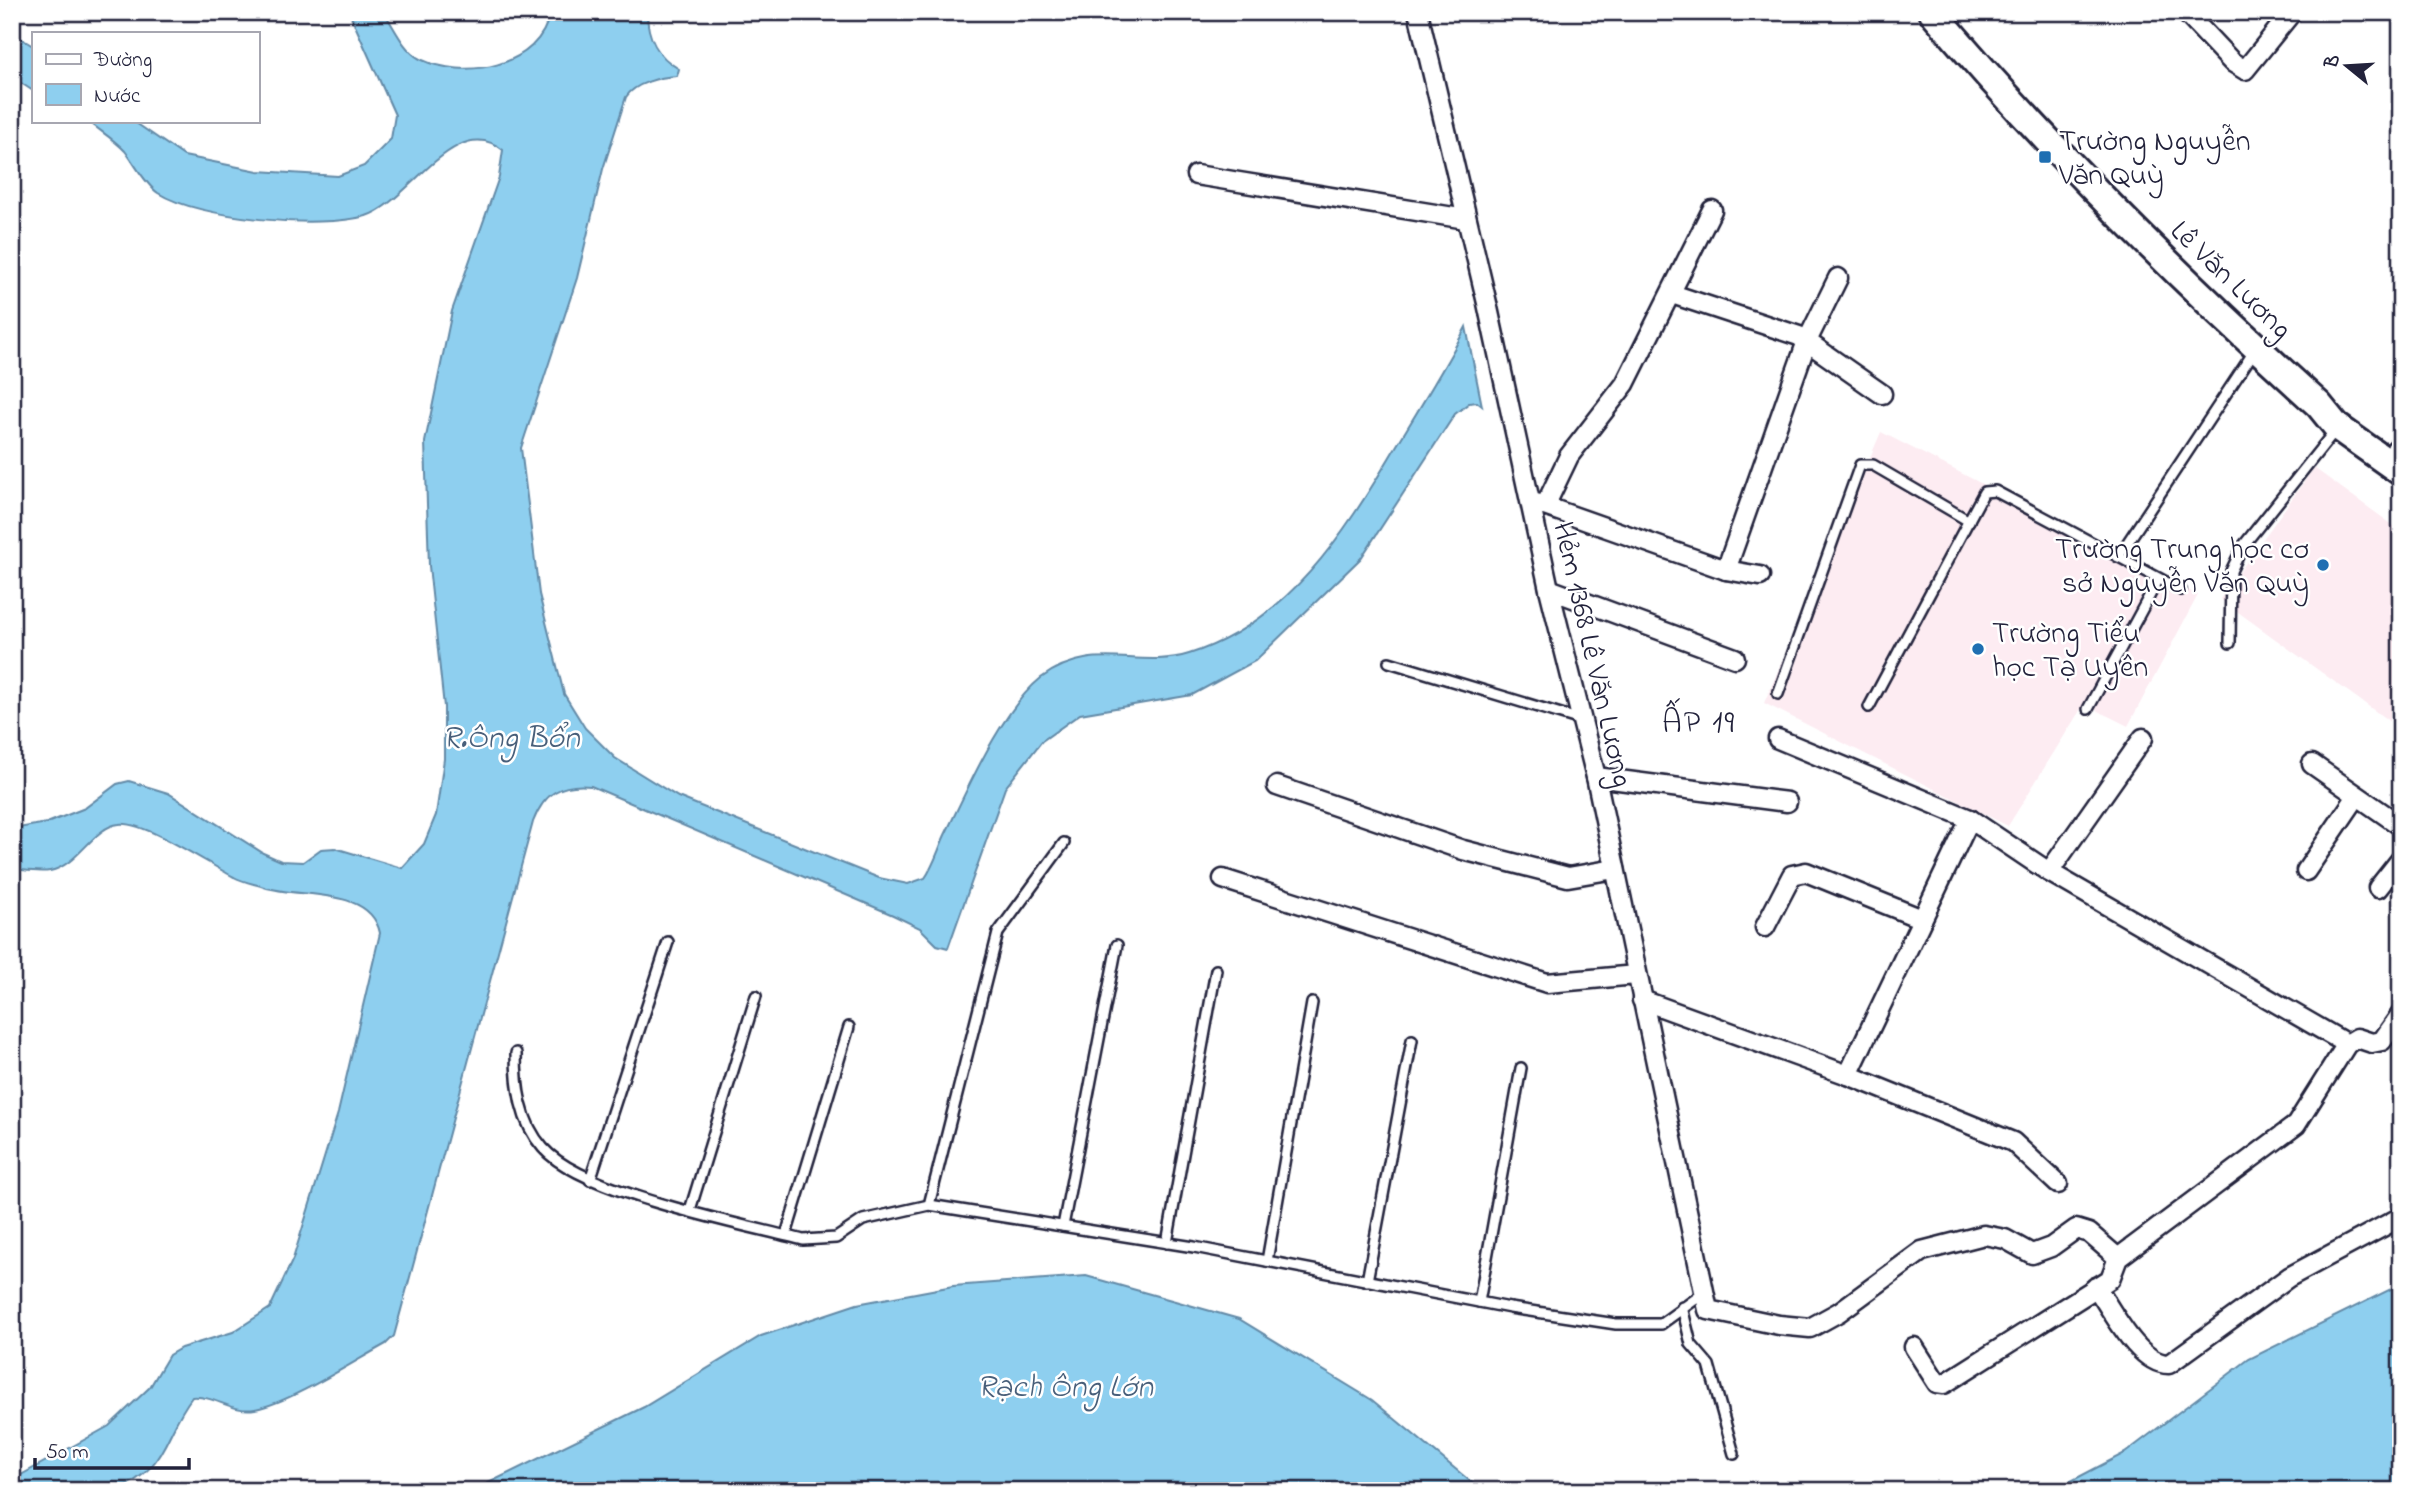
<svg xmlns="http://www.w3.org/2000/svg" width="2413" height="1503" font-family="'Indie Flower',sans-serif">
  <rect width="100%" height="100%" fill="#fff"/>
  <filter id="ink" filterUnits="userSpaceOnUse"><feTurbulence type="fractalNoise" baseFrequency=".0143" numOctaves="2"/><feDisplacementMap in="SourceGraphic" scale="14" xChannelSelector="R" yChannelSelector="G"/><feConvolveMatrix kernelMatrix="1 2 1 2 8 2 1 2 1" color-interpolation-filters="sRGB"/></filter>
  <g filter="url(#ink)">
    <!-- built -->
    <g fill="#fdecf2">
      <polygon points="1881,432 2198,595 2128,726 2084,704 2008,826 1764,703"/>
      <polygon points="2314,468 2401,531 2401,713 2393,724 2220,599"/>
    </g>
    <!-- water -->
    <g fill="#8ecfef" stroke="#638aa7" stroke-width="2">
      <path d="M349,12H384C394,27 404,51 420,59C464,80 540,68 550,12H647C647,38 657,56 679,69L677,76C660,77 635,83 626,97L603,169L577,278L521,448L539,594L564,694L585,728L615,758L678,797L879,878L908,884L925,878C934,865 938,850 945,835C967,790 1002,709 1041,678C1093,639 1137,670 1189,654C1288,623 1344,534 1394,450C1419,409 1444,369 1466,327L1482,406L1477,402L1469,403L1455,414L1361,558L1255,661L1192,695L1080,714L1042,741L1005,788L948,948L937,945L920,928L893,915L591,786C561,783 544,793 533,822L394,1336L386,1344C353,1362 290,1403 255,1409C232,1413 214,1395 192,1397C163,1435 167,1472 113,1491H12V1480L109,1426L150,1387L169,1355L181,1348L233,1332L270,1308L293,1259L338,1113L380,933C370,886 300,899 264,887C255,884 243,882 234,877C210,865 145,821 119,824C94,826 78,866 50,871C38,873 24,870 12,869V829L47,823L85,808L117,784L129,781L168,793L263,853L281,861L303,862L321,849L335,848L402,868L424,844L436,815L444,759V707L429,566L425,442L452,311L499,177L503,150C455,111 409,203 366,216C319,229 199,219 158,193C145,184 135,164 125,151C115,140 100,131 88,121H133L184,156L258,171L338,176L364,166L391,139L395,115Z"/>
      <polygon points="12,33 33,46 33,91 12,77"/>
      <polygon points="1086,1276 1239,1319 1372,1400 1482,1491 472,1491 644,1407 761,1336 857,1304 953,1286"/>
      <polygon points="2401,1284 2401,1491 2052,1491 2125,1453 2249,1359"/>
    </g>
    <g fill="none" stroke-linecap="round" stroke-linejoin="round">
      <!-- lane casing -->
      <g stroke="#22223b" stroke-width="14">
        <g id="lane">
          <polyline points="2118,557 2255,350"/>
          <polyline points="2230,643 2231,571 2243,546 2337,428"/>
          <polyline points="1389,662 1581,720"/>
          <polyline points="1778,694 1860,465 1873,465 1969,521"/>
          <polyline points="1869,707 1984,492 1995,491 2181,590"/>
          <polyline points="2088,709 2158,580"/>
          <path d="M516,1053C516,1086 520,1122 543,1148C582,1193 741,1224 803,1240L836,1238L863,1220L929,1205L1194,1247L1510,1308L1616,1324H1661L1704,1293"/>
          <polyline points="590,1180 668,942"/>
          <polyline points="929,1205 998,933 1064,843"/>
          <polyline points="690,1210 756,996"/>
          <polyline points="1063,1226 1117,945"/>
          <polyline points="786,1235 849,1027"/>
          <polyline points="1167,1243 1216,970"/>
          <polyline points="1267,1261 1312,1003"/>
          <polyline points="1367,1281 1412,1040"/>
          <polyline points="1479,1302 1521,1068"/>
          <polyline points="1682,1307 1691,1344 1709,1365 1734,1454"/>
        </g>
      </g>
      <!-- street casing -->
      <g stroke="#22223b" stroke-width="23">
        <g id="street">
          <polyline points="1418,12 1487,303 1549,589 1596,777 1708,1310 1779,1325 1810,1328 1839,1312 1922,1251 1984,1235 2005,1239 2032,1254 2051,1247 2076,1229 2089,1233 2118,1258"/>
          <polyline points="2185,12 2232,62 2245,70 2292,12"/>
          <polyline points="1196,175 1466,219"/>
          <polyline points="1672,294 1799,336 1882,394"/>
          <polyline points="2396,449 2401,450"/>
          <polyline points="1536,503 1726,570 1760,576"/>
          <polyline points="1545,506 1569,456 1625,384 1712,210"/>
          <polyline points="1726,570 1807,341 1838,278"/>
          <polyline points="1549,589 1735,658"/>
          <polyline points="1778,739 1970,819 2049,872 2347,1044"/>
          <polyline points="2312,764 2401,826"/>
          <polyline points="1596,777 1787,802"/>
          <polyline points="1277,786 1463,850 1568,877 1615,869"/>
          <polyline points="2306,871 2357,796"/>
          <polyline points="2049,872 2143,738"/>
          <polyline points="1223,879 1547,983 1636,975"/>
          <polyline points="2378,888 2401,859"/>
          <polyline points="1765,927 1792,875 1806,872 1922,919"/>
          <polyline points="1642,1000 1848,1075 2013,1142 2058,1184"/>
          <polyline points="1848,1075 1970,819"/>
          <path d="M2096,1287C2112,1310 2139,1365 2169,1364L2289,1277L2401,1217"/>
          <polyline points="1914,1347 1937,1383 1944,1384 2110,1279 2118,1258 2296,1125 2347,1044 2357,1038 2372,1043 2382,1041 2401,1014"/>
        </g>
      </g>
      <!-- secondary casing -->
      <g stroke="#22223b" stroke-width="32">
        <path id="secondary" d="M1933,12C2052,153 2182,281 2319,405L2336,426L2401,472"/>
      </g>
      <!-- lane -->
      <use href="#lane" stroke="#fff" stroke-width="9"/>
      <!-- street -->
      <use href="#street" stroke="#fff" stroke-width="18"/>
      <!-- secondary -->
      <use href="#secondary" stroke="#fff" stroke-width="26"/>
    </g>
  </g>
  <!-- markers -->
  <g fill="#1f6fb2" stroke="#fff" stroke-width="2.5">
    <rect x="2038" y="150" width="14" height="14" rx="3.5"/>
    <circle cx="2323" cy="565" r="7"/>
    <circle cx="1978" cy="649" r="7"/>
  </g>
  <g text-anchor="middle" stroke-width="5" stroke-linejoin="round" paint-order="stroke">
    <!-- poi labels -->
    <g font-size="30" fill="#22223b" stroke="#fff" text-anchor="start">
      <text x="2059" y="150">Trường Nguyễn<tspan x="2059" dy="34">Văn Quỳ</tspan></text>
      <text x="2309" y="558" text-anchor="end">Trường Trung học cơ<tspan x="2309" dy="34">sở Nguyễn Văn Quỳ</tspan></text>
      <text x="1992" y="642">Trường Tiểu<tspan x="1992" dy="34">học Tạ Uyên</tspan></text>
    </g>
    <!-- street labels -->
    <g font-size="30" fill="#22223b" stroke="#fff">
      <text transform="translate(2232 279) rotate(44)" y="10">Lê Văn Lương</text>
      <text transform="translate(1594 654) rotate(77)" y="10">Hẻm 1368 Lê Văn Lương</text>
    </g>
    <!-- neighbourhood labels -->
    <g font-size="32" letter-spacing="2" fill="#22223b" stroke="#fff">
      <text x="1699" y="732">ẤP 19</text>
    </g>
    <!-- water labels -->
    <g font-size="32" font-style="italic" fill="#485f7a" stroke="#fff">
      <text x="511" y="747">R.Ông Bổn</text>
      <text x="1065" y="1396">Rạch Ông Lớn</text>
    </g>
  </g>
  <!-- margin -->
  <rect width="2413" height="1503" fill="none" stroke="#fff" stroke-width="42"/>
  <rect x="21" y="21" width="2371" height="1461" fill="none" stroke="#22223b" stroke-width="2.5" filter="url(#ink)"/>
  <!-- legend -->
  <rect x="32" y="32" width="228" height="91" fill="#ffffff" stroke="#a7a7b1" stroke-width="2"/>
  <rect x="46" y="54" width="35" height="10" fill="#ffffff" stroke="#a7a7b1" stroke-width="2"/>
  <text x="94" y="66" font-size="21" fill="#22223b">Đường</text>
  <rect x="46" y="84" width="35" height="21" fill="#8ecfef" stroke="#a7a7b1" stroke-width="2"/>
  <text x="94" y="102" font-size="21" fill="#22223b">Nước</text>
  <!-- north arrow -->
  <g transform="translate(2347 66) rotate(288)" stroke="#ffffff" stroke-width="5" paint-order="stroke">
  <path d="M0-5L12 26L0 18L-12 26Z" fill="#22223b"/>
  <text y="-10" font-size="19" font-weight="bold" text-anchor="middle" fill="#22223b">B</text>
  </g>
  <!-- scale -->
  <path d="M35 1458v10h154v-10" fill="none" stroke="#22223b" stroke-width="3.5"/>
  <text x="46" y="1458" font-size="21" fill="#22223b" stroke="#ffffff" stroke-width="5" paint-order="stroke">50 m</text>
</svg>
